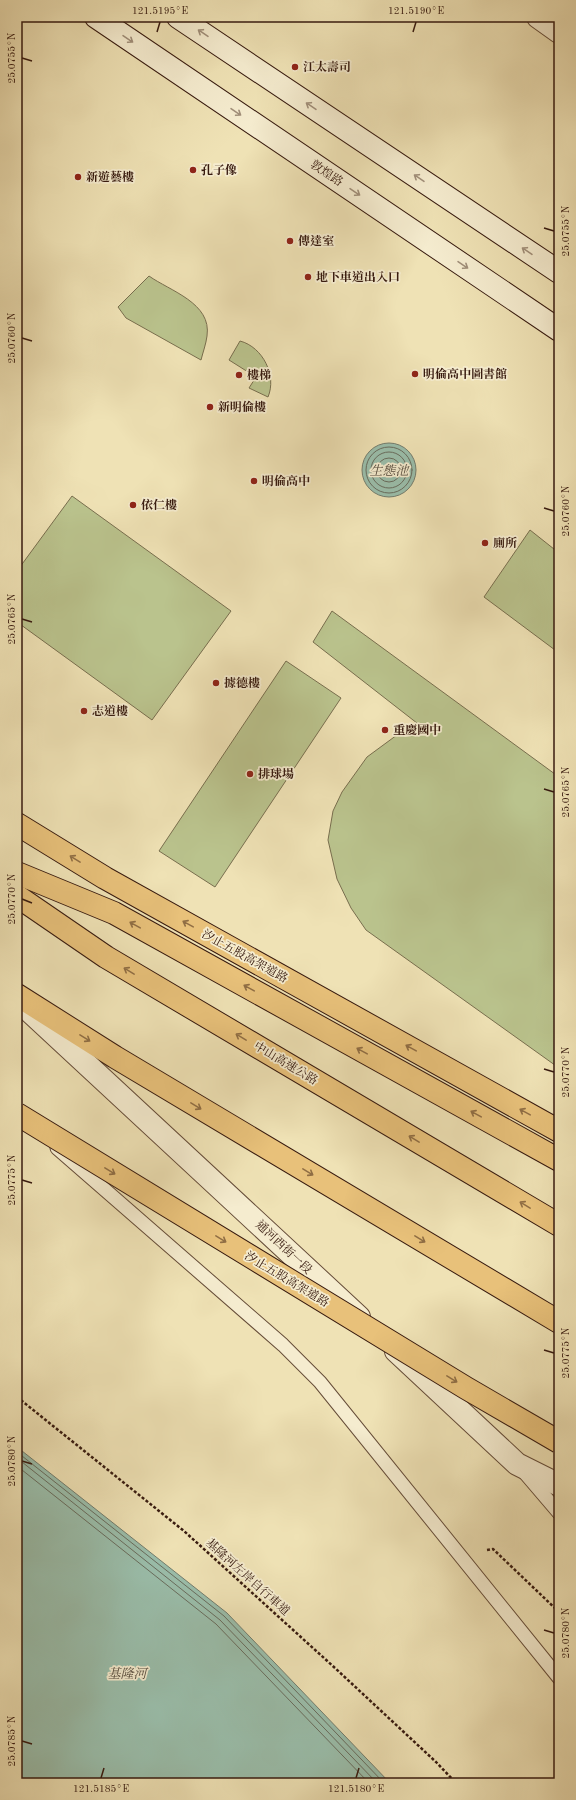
<svg xmlns="http://www.w3.org/2000/svg" width="576" height="1800" font-family="'Old Standard TT','Noto Serif TC',serif">
  <rect width="100%" height="100%" fill="#efe2b5"/>
  <filter id="stains"><feTurbulence type="fractalNoise" baseFrequency=".005" numOctaves="4"/><feColorMatrix values="0 0 0 0 .2 0 0 0 0 .09 0 0 0 0 .02 0 0 0 .5 -.17"/></filter>
  <radialGradient id="worn" r=".72"><stop offset=".6" stop-color="#630" stop-opacity="0"/><stop offset="1" stop-color="#630" stop-opacity=".3"/></radialGradient>
  <!-- green -->
  <g fill="#bac38d" stroke="#786e4e">
    <path d="M149,276C170,291 212,303 207,336C206,344 203,352 201,360L126,318L118,307Z"/>
    <path d="M240,341C263,347 277,376 268,397L249,388L256,377L229,360Z"/>
    <polygon points="72,496 231,611 152,720 17,622 17,571"/>
    <polygon points="530,530 559,553 559,653 484,597"/>
    <polygon points="332,611 559,777 559,1068 366,930 351,908 337,879 328,840 333,811 342,792 367,757 401,732 422,727 313,642"/>
    <polygon points="286,661 341,698 215,887 159,851"/>
  </g>
  <!-- water -->
  <g fill="#9abeab" stroke="#727c6d">
    <circle cx="389" cy="470" r="27"/>
    <polygon points="17,1447 227,1613 390,1783 17,1783"/>
  </g>
  <g fill="none" stroke-linecap="round" stroke-linejoin="round">
    <!-- shore -->
    <g stroke="#686c5d" stroke-width="1">
      <circle cx="389" cy="470" r="23"/>
      <circle cx="389" cy="470" r="18"/>
      <circle cx="389" cy="470" r="12"/>
      <polyline points="17,1452 224,1616 384,1783"/>
      <polyline points="17,1458 220,1620 377,1783"/>
      <polyline points="17,1466 216,1624 369,1783"/>
    </g>
    <!-- lane casing -->
    <g stroke="#654c38" stroke-width="15">
      <g id="lane">
        <polyline points="57,1148 283,1345 320,1382 559,1678"/>
        <polyline points="524,1472 559,1513"/>
      </g>
    </g>
    <!-- street casing -->
    <g stroke="#654c38" stroke-width="24">
      <g id="street">
        <polyline points="538,17 559,32"/>
        <polyline points="26,1008 359,1317"/>
        <polyline points="396,1351 517,1464 559,1485"/>
      </g>
    </g>
    <!-- secondary casing -->
    <g stroke="#371a0f" stroke-width="24">
      <g id="secondary">
        <polyline points="96,17 559,330"/>
        <polyline points="178,17 559,272"/>
      </g>
    </g>
    <!-- highway casing -->
    <g stroke="#371a0f" stroke-width="24">
      <g id="highway">
        <polyline points="17,824 105,878 559,1131"/>
        <polyline points="17,873 114,913 559,1160"/>
        <polyline points="17,896 106,957 559,1225"/>
        <polyline points="17,995 115,1057 559,1322"/>
      </g>
    </g>
    <!-- path -->
    <g stroke="#371a0f" stroke-width="2.5" stroke-dasharray="3 2" stroke-linecap="butt">
      <polyline points="17,1397 184,1531 335,1668 436,1762 456,1783"/>
      <polyline points="487,1550 493,1549 559,1612"/>
    </g>
    <!-- lane -->
    <use href="#lane" stroke="#f5eccf" stroke-width="13"/>
    <!-- street -->
    <use href="#street" stroke="#f5eccf" stroke-width="22"/>
    <!-- secondary -->
    <use href="#secondary" stroke="#f5eccf" stroke-width="22"/>
    <!-- highway -->
    <use href="#highway" stroke="#e8c17a" stroke-width="22"/>
    <!-- highway-bridge casing -->
    <g stroke="#371a0f" stroke-width="24" stroke-linecap="butt">
      <polyline id="highway-bridge" points="17,1114 466,1388 559,1442"/>
    </g>
    <!-- highway-bridge -->
    <use href="#highway-bridge" stroke="#e8c17a" stroke-width="22"/>
  </g>
  <!-- one-way arrows -->
  <defs><path id="oneway-shaft" d="M-6 0H5M1.5-3L5.5 0L1.5 3" fill="none" stroke-width="1.6" stroke-linecap="round" stroke-linejoin="round"/></defs>
  <g stroke="#a08e79">
    <use href="#oneway-shaft" transform="translate(203 33) rotate(-146)"/>
    <use href="#oneway-shaft" transform="translate(128 39) rotate(34)"/>
    <use href="#oneway-shaft" transform="translate(311 106) rotate(-146)"/>
    <use href="#oneway-shaft" transform="translate(236 112) rotate(34)"/>
    <use href="#oneway-shaft" transform="translate(419 178) rotate(-146)"/>
    <use href="#oneway-shaft" transform="translate(355 192) rotate(34)"/>
    <use href="#oneway-shaft" transform="translate(527 251) rotate(-146)"/>
    <use href="#oneway-shaft" transform="translate(463 265) rotate(34)"/>
  </g>
  <g stroke="#906e44">
    <use href="#oneway-shaft" transform="translate(75 859) rotate(-148)"/>
    <use href="#oneway-shaft" transform="translate(188 924) rotate(-151)"/>
    <use href="#oneway-shaft" transform="translate(135 925) rotate(-151)"/>
    <use href="#oneway-shaft" transform="translate(129 971) rotate(-149)"/>
    <use href="#oneway-shaft" transform="translate(249 988) rotate(-151)"/>
    <use href="#oneway-shaft" transform="translate(241 1037) rotate(-149)"/>
    <use href="#oneway-shaft" transform="translate(85 1038) rotate(32)"/>
    <use href="#oneway-shaft" transform="translate(411 1048) rotate(-151)"/>
    <use href="#oneway-shaft" transform="translate(362 1051) rotate(-151)"/>
    <use href="#oneway-shaft" transform="translate(196 1106) rotate(31)"/>
    <use href="#oneway-shaft" transform="translate(525 1112) rotate(-151)"/>
    <use href="#oneway-shaft" transform="translate(476 1114) rotate(-151)"/>
    <use href="#oneway-shaft" transform="translate(414 1139) rotate(-149)"/>
    <use href="#oneway-shaft" transform="translate(110 1171) rotate(31)"/>
    <use href="#oneway-shaft" transform="translate(308 1172) rotate(31)"/>
    <use href="#oneway-shaft" transform="translate(525 1205) rotate(-149)"/>
    <use href="#oneway-shaft" transform="translate(221 1239) rotate(31)"/>
    <use href="#oneway-shaft" transform="translate(420 1239) rotate(31)"/>
    <use href="#oneway-shaft" transform="translate(452 1379) rotate(31)"/>
  </g>
  <!-- ticks -->
  <path fill="none" stroke="#371a0f" stroke-width="1.5" d="M157,32L160,22M413,32L416,22M22,58L32,61M544,228L554,231M22,338L32,341M544,508L554,511M22,619L32,622M544,789L554,792M22,899L32,903M544,1069L554,1072M22,1180L32,1183M544,1350L554,1353M22,1461L32,1464M544,1630L554,1633M22,1741L32,1744M101,1778L104,1768M356,1778L359,1768"/>
  <!-- markers -->
  <g fill="#8f2418" stroke="#f5eccf" stroke-width="1.5">
    <circle cx="295" cy="67" r="4"/>
    <circle cx="193" cy="170" r="4"/>
    <circle cx="78" cy="177" r="4"/>
    <circle cx="290" cy="241" r="4"/>
    <circle cx="308" cy="277" r="4"/>
    <circle cx="415" cy="374" r="4"/>
    <circle cx="239" cy="375" r="4"/>
    <circle cx="210" cy="407" r="4"/>
    <circle cx="254" cy="481" r="4"/>
    <circle cx="133" cy="505" r="4"/>
    <circle cx="485" cy="543" r="4"/>
    <circle cx="216" cy="683" r="4"/>
    <circle cx="84" cy="711" r="4"/>
    <circle cx="385" cy="730" r="4"/>
    <circle cx="250" cy="774" r="4"/>
  </g>
  <g text-anchor="middle" stroke-width="3.5" stroke-linejoin="round" paint-order="stroke">
    <!-- poi labels -->
    <g font-size="12" font-weight="bold" fill="#371a0f" stroke="#f5eccf" text-anchor="start">
      <text x="303" y="71">江太壽司</text>
      <text x="201" y="174">孔子像</text>
      <text x="86" y="181">新遊藝樓</text>
      <text x="298" y="245">傳達室</text>
      <text x="316" y="281">地下車道出入口</text>
      <text x="423" y="378">明倫高中圖書館</text>
      <text x="247" y="379">樓梯</text>
      <text x="218" y="411">新明倫樓</text>
      <text x="262" y="485">明倫高中</text>
      <text x="141" y="509">依仁樓</text>
      <text x="493" y="547">廁所</text>
      <text x="224" y="687">據德樓</text>
      <text x="92" y="715">志道樓</text>
      <text x="393" y="734">重慶國中</text>
      <text x="258" y="778">排球場</text>
    </g>
    <!-- street labels -->
    <g font-size="12" fill="#371a0f" stroke="#f5eccf">
      <text transform="translate(327 173) rotate(34)" y="4">敦煌路</text>
      <text transform="translate(245 956) rotate(29)" y="4">汐止五股高架道路</text>
      <text transform="translate(286 1063) rotate(31)" y="4">中山高速公路</text>
      <text transform="translate(284 1247) rotate(43)" y="4">通河西街一段</text>
      <text transform="translate(287 1279) rotate(31)" y="4">汐止五股高架道路</text>
      <text transform="translate(248 1577) rotate(42)" y="4">基隆河左岸自行車道</text>
    </g>
    <!-- water labels -->
    <g font-size="13" font-style="italic" fill="#554b3e" stroke="#f5eccf">
      <text x="389" y="475">生態池</text>
      <text x="127" y="1678">基隆河</text>
    </g>
  </g>
  <!-- margin -->
  <rect width="576" height="1800" fill="none" stroke="#efe2b5" stroke-width="44"/>
  <rect x="22" y="22" width="532" height="1756" fill="none" stroke="#371a0f" stroke-width="1.5"/>
  <g font-size="10" text-anchor="middle" fill="#371a0f">
    <text x="160" y="14">121.5195°E</text>
    <text x="416" y="14">121.5190°E</text>
    <text transform="translate(11 58) rotate(-90)" y="4">25.0755°N</text>
    <text transform="translate(565 231) rotate(-90)" y="4">25.0755°N</text>
    <text transform="translate(11 338) rotate(-90)" y="4">25.0760°N</text>
    <text transform="translate(565 511) rotate(-90)" y="4">25.0760°N</text>
    <text transform="translate(11 619) rotate(-90)" y="4">25.0765°N</text>
    <text transform="translate(565 792) rotate(-90)" y="4">25.0765°N</text>
    <text transform="translate(11 899) rotate(-90)" y="4">25.0770°N</text>
    <text transform="translate(565 1072) rotate(-90)" y="4">25.0770°N</text>
    <text transform="translate(11 1180) rotate(-90)" y="4">25.0775°N</text>
    <text transform="translate(565 1353) rotate(-90)" y="4">25.0775°N</text>
    <text transform="translate(11 1461) rotate(-90)" y="4">25.0780°N</text>
    <text transform="translate(565 1633) rotate(-90)" y="4">25.0780°N</text>
    <text transform="translate(11 1741) rotate(-90)" y="4">25.0785°N</text>
    <text x="101" y="1792">121.5185°E</text>
    <text x="356" y="1792">121.5180°E</text>
  </g>
  <rect width="100%" height="100%" filter="url(#stains)"/>
  <rect width="100%" height="100%" fill="url(#worn)"/>
</svg>
